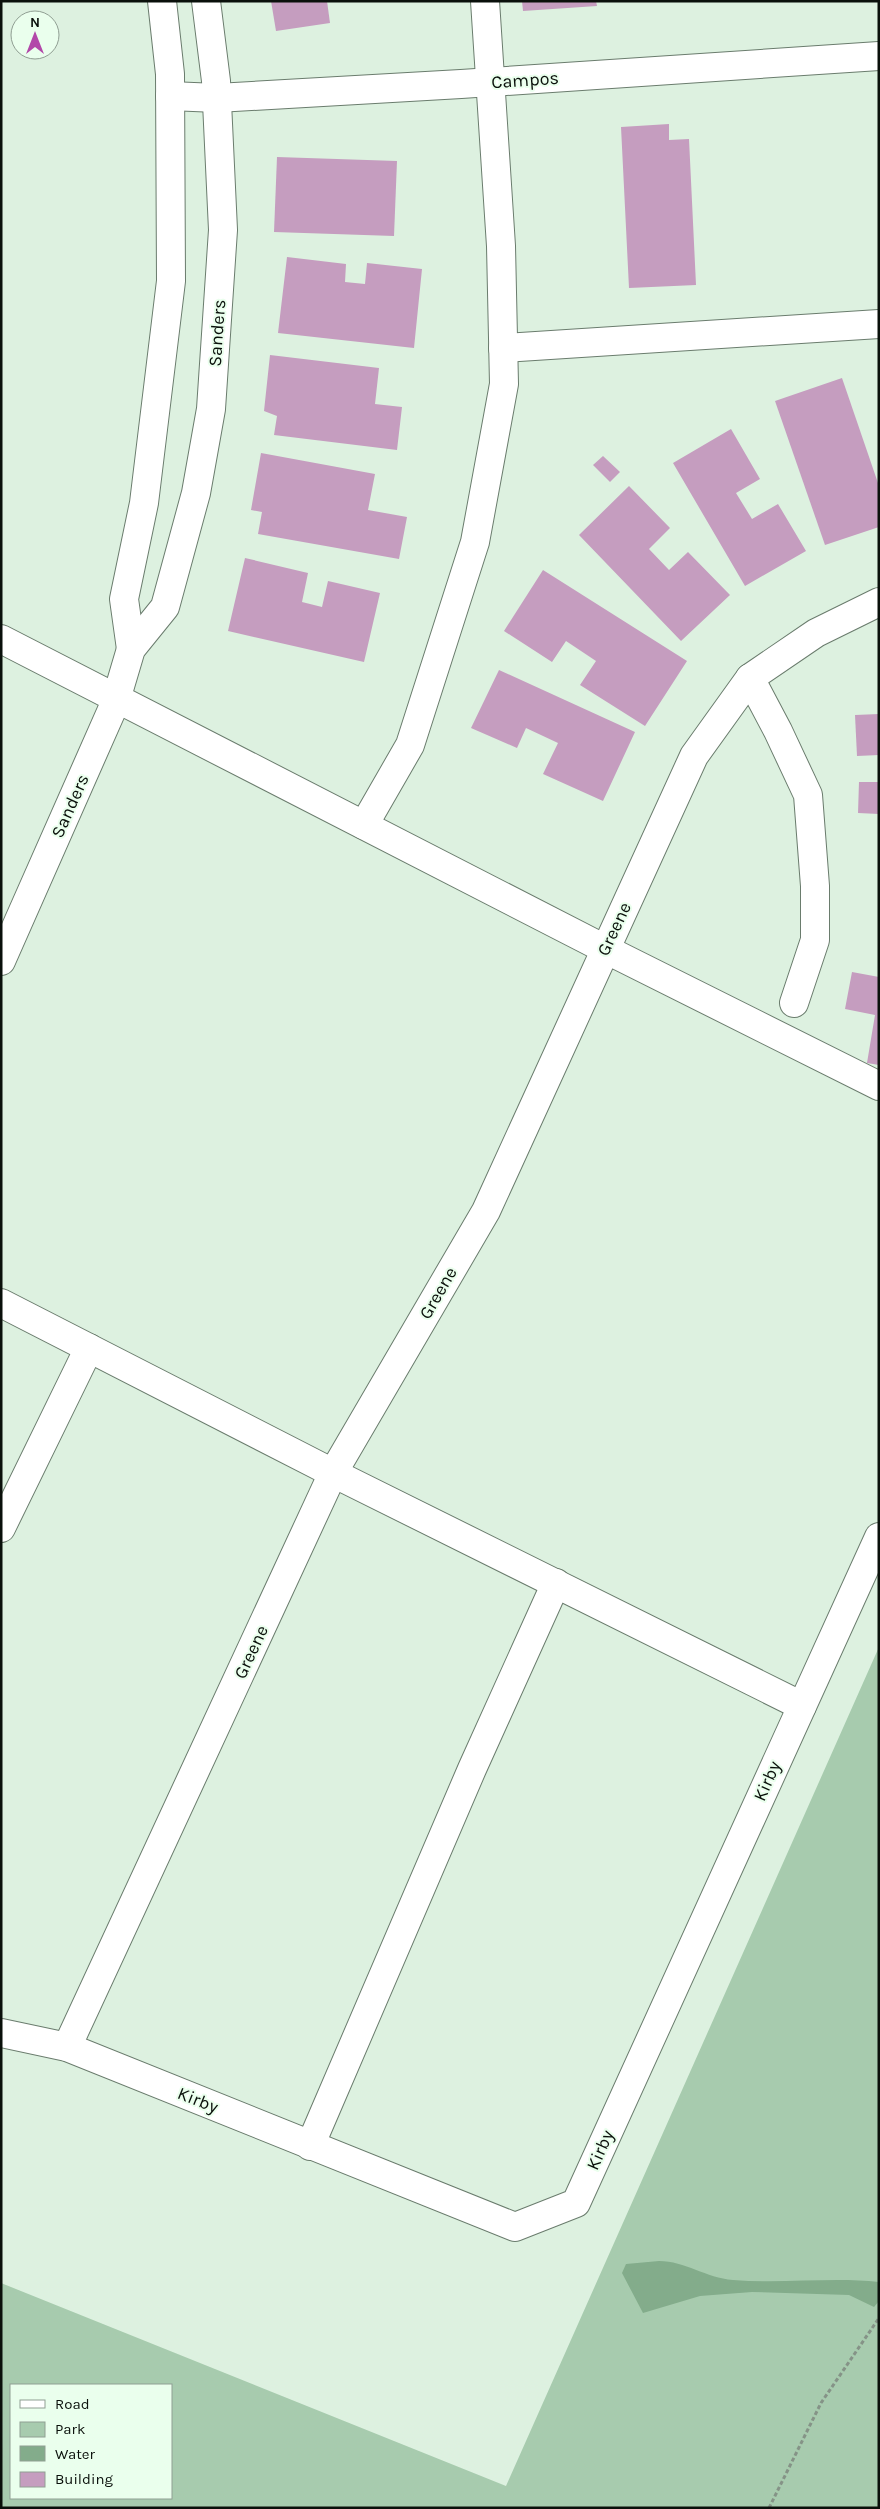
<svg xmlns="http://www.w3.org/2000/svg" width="880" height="2509" font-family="Karla,sans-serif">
  <rect width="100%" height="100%" fill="#ddf1e0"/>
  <!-- green -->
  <path fill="#a7cbae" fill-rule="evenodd" d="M879,1647V2508H1V2283L506,2486ZM11,2385H171V2498H11Z"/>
  <!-- water -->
  <path fill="#83ac8b" d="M659,2261C685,2261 706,2278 733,2280C781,2284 832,2277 879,2282V2301L874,2307L849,2295L752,2292L700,2296L643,2313L622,2273L626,2264Z"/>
  <!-- building -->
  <g fill="#c59dbf">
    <polygon points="271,1 327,1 330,23 276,31"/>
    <polygon points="522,1 596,1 597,6 523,11"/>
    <polygon points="669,124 669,140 689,139 696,285 629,288 621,127"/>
    <polygon points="277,157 397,161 394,236 274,232"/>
    <polygon points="287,257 346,264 345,282 365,284 367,263 422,269 414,348 278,333"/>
    <polygon points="270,355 379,368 375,404 402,407 397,450 274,435 277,416 264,411"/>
    <polygon points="842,378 879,486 879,527 825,545 775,401"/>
    <polygon points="731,429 760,479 736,493 752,519 778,504 806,551 745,586 673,463"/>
    <polygon points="261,453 375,474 368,510 407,517 399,559 258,534 262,512 251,510"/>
    <polygon points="603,456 620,472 610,482 593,465"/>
    <polygon points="629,486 670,528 649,549 669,570 688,552 730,595 681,641 579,535"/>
    <polygon points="245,558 308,573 302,602 322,607 328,581 380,593 364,662 228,631"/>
    <polygon points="543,570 687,661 645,726 580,685 596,661 566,641 552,662 504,631"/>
    <polygon points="499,670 635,732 603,801 543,774 558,743 526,728 517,748 471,728"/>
    <polygon points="879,714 879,755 857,756 855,715"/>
    <polygon points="859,782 879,782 879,814 858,813"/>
    <polygon points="852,972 879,977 879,1065 867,1063 875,1015 845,1009"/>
  </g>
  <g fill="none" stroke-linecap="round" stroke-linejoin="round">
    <!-- minor casing -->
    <g stroke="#6a7c6d" stroke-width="30">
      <g id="minor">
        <polyline points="170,96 217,98 461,84 879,56"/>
        <polyline points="503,348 879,324"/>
        <polyline points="1,639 605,949 879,1086"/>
        <polyline points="131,649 124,599 144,503 171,281 170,74 162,1"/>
        <polyline points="750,678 778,731 808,795 815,886 815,940 794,1003"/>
        <polyline points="364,825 410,745 475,542 504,384 501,246 485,1"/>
        <polyline points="1,961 115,703 131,649 165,607 196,493 211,409 223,230 216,81 206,1"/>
        <polyline points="1,1303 333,1473 802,1706"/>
        <polyline points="1,1528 89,1348"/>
        <polyline points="1,2033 67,2047 515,2227 576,2203 879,1537"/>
        <polyline points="67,2047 333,1473 486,1211 694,756 750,678 816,633 879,602"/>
        <polyline points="310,2146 472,1769 556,1583"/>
      </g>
    </g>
    <!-- path -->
    <polyline stroke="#859387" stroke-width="3" stroke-dasharray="4 2.5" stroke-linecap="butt" points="769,2508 821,2403 879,2318"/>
    <!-- minor -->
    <use href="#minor" stroke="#fff" stroke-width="28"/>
  </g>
  <g text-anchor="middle" stroke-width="4" stroke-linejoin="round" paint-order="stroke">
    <!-- street labels -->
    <g font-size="18" fill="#0a100b" stroke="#eaffed">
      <text transform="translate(525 80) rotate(-4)" y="6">Campos</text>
      <text transform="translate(217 333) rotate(-86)" y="6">Sanders</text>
      <text transform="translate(70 806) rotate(-66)" y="6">Sanders</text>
      <text transform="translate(614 929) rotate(-65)" y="6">Greene</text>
      <text transform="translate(438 1293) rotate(-60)" y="6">Greene</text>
      <text transform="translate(251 1652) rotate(-65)" y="6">Greene</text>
      <text transform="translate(767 1781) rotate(-66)" y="6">Kirby</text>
      <text transform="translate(198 2100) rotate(22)" y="6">Kirby</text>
      <text transform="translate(600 2150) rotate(-66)" y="6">Kirby</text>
    </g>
  </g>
  <!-- border -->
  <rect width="880" height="2509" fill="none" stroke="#0a100b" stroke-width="5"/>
  <!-- legend -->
  <rect x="10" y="2384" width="162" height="115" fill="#eaffed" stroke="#909f93"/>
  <rect x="20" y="2400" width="25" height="8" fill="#ffffff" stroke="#909f93"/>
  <text x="55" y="2409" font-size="15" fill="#0a100b">Road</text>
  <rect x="20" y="2422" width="25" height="15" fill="#a7cbae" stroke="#909f93"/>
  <text x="55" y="2434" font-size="15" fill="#0a100b">Park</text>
  <rect x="20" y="2446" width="25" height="15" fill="#83ac8b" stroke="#909f93"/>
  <text x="55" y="2459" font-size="15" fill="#0a100b">Water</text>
  <rect x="20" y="2472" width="25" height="15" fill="#c59dbf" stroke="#909f93"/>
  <text x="55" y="2484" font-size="15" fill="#0a100b">Building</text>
  <!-- north arrow -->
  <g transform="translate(35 35)"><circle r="24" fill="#eaffed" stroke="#909f93"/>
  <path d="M0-4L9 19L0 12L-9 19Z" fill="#b248a9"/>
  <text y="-8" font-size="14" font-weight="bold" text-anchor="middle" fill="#0a100b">N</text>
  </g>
</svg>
